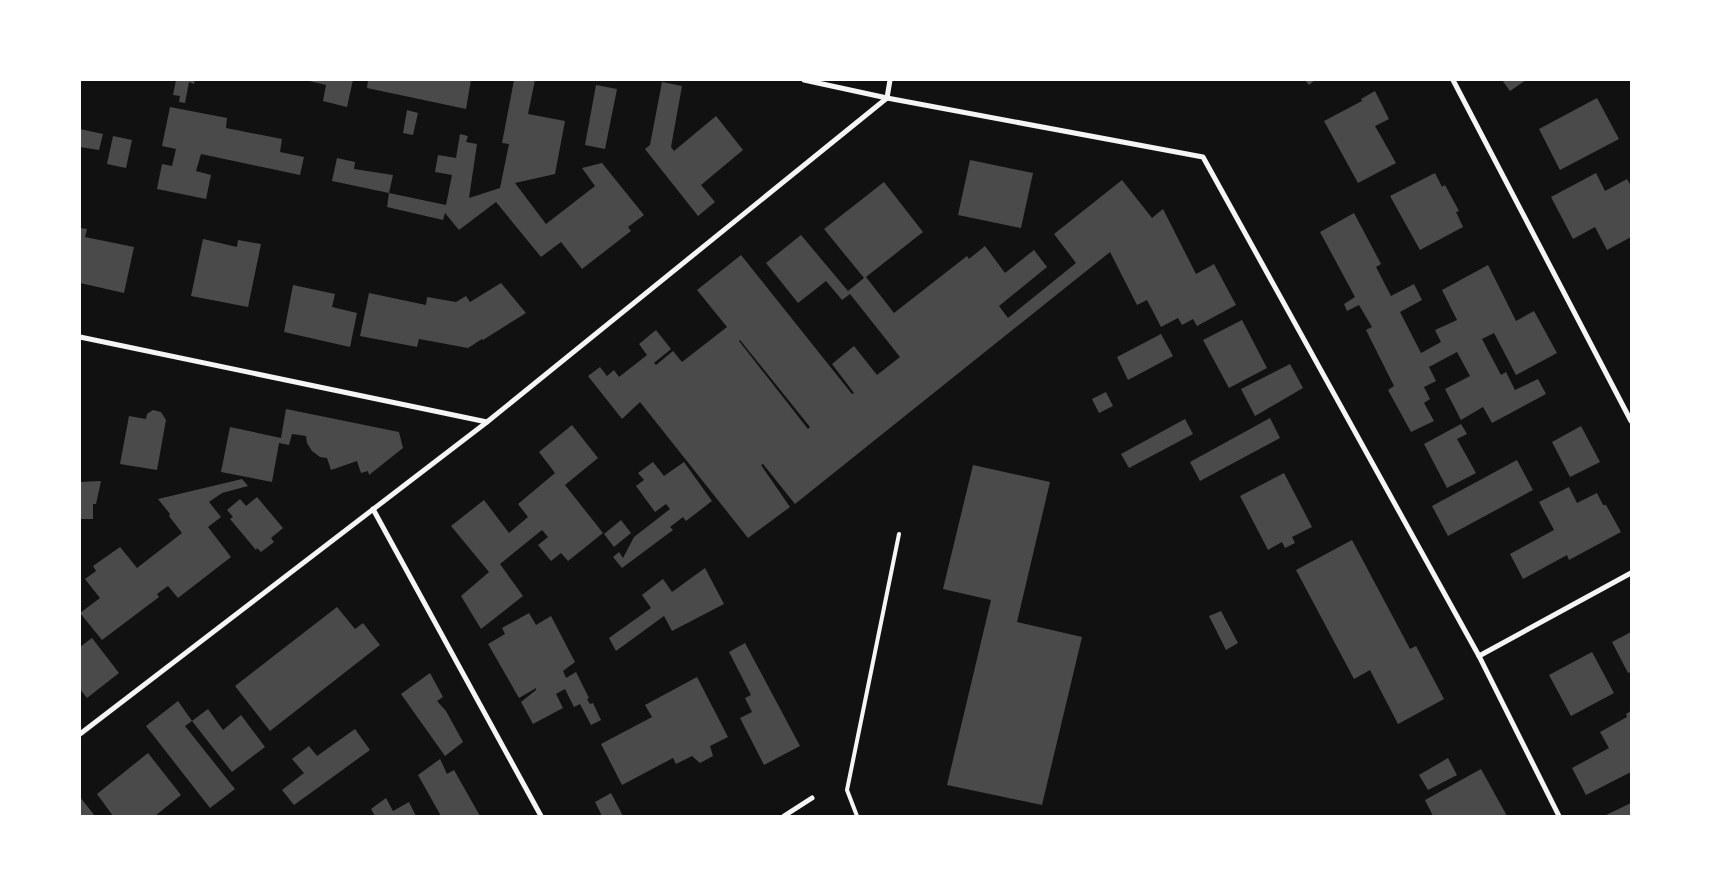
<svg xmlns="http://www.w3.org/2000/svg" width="1711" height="896" font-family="Lato,sans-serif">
  <rect width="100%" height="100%" fill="#111"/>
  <!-- building -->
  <g fill="#4a4a4a" fill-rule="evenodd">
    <polygon points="176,80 195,80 194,84 189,82 185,103 179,102 180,96 173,95"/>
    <polygon points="305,80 353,80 347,107 323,101 326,85"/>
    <polygon points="368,80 471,80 466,109 367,88"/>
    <polygon points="514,80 535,80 528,114 565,121 555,174 515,183 546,224 595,186 582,168 602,163 644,215 628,227 631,231 582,269 561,242 541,257 496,202 459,230 445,213 443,220 387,207 389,193 446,205 452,175 435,172 438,155 456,158 460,134 468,136 466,142 477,144 469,198 500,188 509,144 502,143"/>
    <polygon points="1305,80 1315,80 1309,85"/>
    <polygon points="1502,80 1526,80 1510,91"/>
    <polygon points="662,82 682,86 671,147 674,151 716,116 743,150 701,185 715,202 698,216 645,149 650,145"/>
    <polygon points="596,85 617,89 605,149 585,145"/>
    <polygon points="1375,91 1389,119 1375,126 1396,163 1358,183 1324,121 1362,101 1361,99"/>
    <polygon points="1597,98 1619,139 1560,170 1539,129"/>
    <polygon points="170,107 227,118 226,128 282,139 280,152 304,157 300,175 201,154 196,171 211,175 206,199 157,189 162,164 172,166 176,149 162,146"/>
    <polygon points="407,110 418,113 413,135 403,133"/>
    <polygon points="80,129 103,134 99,150 80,147"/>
    <polygon points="113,136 132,140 126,168 107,164"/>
    <polygon points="337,158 355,162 354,169 393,175 389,193 332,181"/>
    <polygon points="970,160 1033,173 1021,228 958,215"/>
    <polygon points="1435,173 1442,187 1445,185 1459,211 1456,212 1463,227 1420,250 1390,196"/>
    <polygon points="1596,173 1605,191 1627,179 1631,186 1631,237 1607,250 1595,227 1573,239 1551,197"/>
    <path d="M1122,180L1152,218L1163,209L1196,274L1214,264L1236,305L1197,326L1193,319L1182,325L1178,318L1161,327L1147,300L1137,305L1110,252L795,504L763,464L761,465L790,507L748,538L640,402L622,419L588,376L600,367L607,376L614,370L619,377L647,355L639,344L656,330L671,349L654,363L656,365L673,351L682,362L727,327L697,290L741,255L852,394L854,393L832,364L854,346L877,375L900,357L850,294L842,300L826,281L798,303L766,263L801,235L848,291L864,278L824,229L884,182L923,232L866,277L894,313L967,256L969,259L985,246L1005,273L1034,250L1047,267L999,306L1008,318L1076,263L1054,234ZM740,340L810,427L808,429L739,341Z"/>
    <polygon points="1354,213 1381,264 1376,267 1391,296 1414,284 1422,300 1400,312 1421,353 1441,342 1435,330 1457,320 1442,290 1488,265 1516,321 1534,311 1557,353 1516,375 1494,333 1482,339 1501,375 1506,372 1515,390 1538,379 1546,394 1492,423 1483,407 1461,420 1445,389 1470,376 1457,352 1429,367 1436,381 1424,387 1430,399 1424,403 1434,421 1411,432 1388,390 1394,386 1366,330 1372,327 1359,305 1347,311 1344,304 1355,297 1320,232"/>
    <polygon points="80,228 87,229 85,237 134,247 124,293 80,283"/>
    <polygon points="203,239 237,247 238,240 261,244 248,307 191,296"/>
    <polygon points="501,283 526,313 483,340 482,339 468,348 419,339 417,347 360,336 369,293 426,305 427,297 456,302 466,296 470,302"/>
    <polygon points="293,285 335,294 332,307 357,313 350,347 284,332"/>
    <polygon points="1242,320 1267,368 1229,388 1203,340"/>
    <polygon points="1161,334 1173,356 1128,380 1117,357"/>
    <polygon points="1290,364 1303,388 1255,416 1241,389"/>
    <polygon points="1106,392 1113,406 1099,413 1092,399"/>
    <polygon points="286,409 399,432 403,448 369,475 368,471 361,473 357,461 331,470 327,458 320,457 312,451 307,443 306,436 292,434 289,445 279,443 272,482 221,472 230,427 281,438"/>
    <polygon points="153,410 161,412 166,420 157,470 120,464 129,416 146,419 147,414"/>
    <polygon points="1270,418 1280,438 1200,481 1190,462"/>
    <polygon points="1185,419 1193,434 1129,468 1121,454"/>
    <polygon points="1461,424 1467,434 1457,439 1476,473 1447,488 1424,444"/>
    <polygon points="572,425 598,458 565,485 603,533 568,561 561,553 551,561 538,545 548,537 542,530 500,564 523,596 481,629 461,596 489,572 451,526 484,500 509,533 528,517 518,504 555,473 539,452"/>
    <polygon points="1581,426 1600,462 1570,477 1552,442"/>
    <polygon points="1517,460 1533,490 1448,536 1432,506"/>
    <polygon points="653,462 664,476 684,462 712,501 686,521 683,517 670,527 673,530 622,568 613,557 619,552 623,558 634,537 670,509 666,504 655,512 636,486 644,480 638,473"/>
    <polygon points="973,465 1050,482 1017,622 1082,637 1042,805 947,785 991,600 943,589"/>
    <polygon points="1284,473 1312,527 1292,537 1295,543 1285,548 1282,542 1268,550 1240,496"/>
    <polygon points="242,479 248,486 222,493 209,502 221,517 208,527 231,557 178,598 168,586 157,594 159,597 102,640 80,613 100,598 85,579 96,571 93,566 120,547 137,568 182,533 169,516 170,514 158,499"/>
    <polygon points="101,481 96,504 93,504 93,519 80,519 80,482"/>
    <polygon points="1569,487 1577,503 1597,493 1603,505 1606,505 1621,532 1569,560 1567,555 1523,579 1510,554 1554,530 1539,502"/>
    <polygon points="257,497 283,528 271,538 274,542 261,552 257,548 256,550 230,519 233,517 227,510 240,499 246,506"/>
    <polygon points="621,520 631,533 614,547 604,534"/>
    <polygon points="1352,540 1410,649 1416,646 1444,699 1398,724 1370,670 1354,679 1296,570"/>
    <polygon points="705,568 724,604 672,631 664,616 616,651 609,638 651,608 642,595 663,579 672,592"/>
    <polygon points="337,607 355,629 363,623 380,645 270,731 235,686"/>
    <polygon points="1221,611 1238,643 1226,650 1209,616"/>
    <polygon points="529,613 536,625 551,616 575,662 563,671 566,678 576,672 589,698 587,699 590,704 593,703 601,720 591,725 580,704 574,707 565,689 556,694 563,708 533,724 521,702 536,690 536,688 519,698 488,644 505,634 502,628"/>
    <polygon points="1631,632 1631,672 1628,673 1612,642"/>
    <polygon points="92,638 119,673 87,698 80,689 80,647"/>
    <polygon points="745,643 800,746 764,765 740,718 752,712 745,698 751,695 729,652"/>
    <polygon points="1592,652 1614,693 1571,716 1549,675"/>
    <polygon points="430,673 443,697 437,701 446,711 463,742 445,756 401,694"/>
    <polygon points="697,677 728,737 710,746 713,756 700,763 692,756 676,764 673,758 622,785 601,744 652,717 645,705"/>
    <polygon points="178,701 192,721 185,726 235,789 210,808 146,726"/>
    <polygon points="208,709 223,730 241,715 265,747 232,772 192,721"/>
    <polygon points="1631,711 1631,772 1586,795 1572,768 1609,748 1600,732 1627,717 1626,714"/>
    <polygon points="355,729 370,750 294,805 282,790 304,773 292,759 309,746 317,756"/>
    <polygon points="148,753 181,795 155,816 113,816 97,794"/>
    <polygon points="1448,758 1457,775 1428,790 1419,775"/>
    <polygon points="440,759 447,774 454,770 480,816 441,816 418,775"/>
    <polygon points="1481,769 1507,816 1433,816 1425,800"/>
    <polygon points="611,793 623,816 602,816 595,802"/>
    <polygon points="80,797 95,816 80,816"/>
    <polygon points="386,798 393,811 409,802 416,816 375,816 371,809"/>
    <polygon points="1631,803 1631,816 1604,816"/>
  </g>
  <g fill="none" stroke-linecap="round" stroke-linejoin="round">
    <!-- service -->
    <polyline stroke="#f5f5f5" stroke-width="4" points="857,816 847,790 899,534"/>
    <!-- minor -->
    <g stroke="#f5f5f5" stroke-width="5">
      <polyline points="804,80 887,98 1203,157 1479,656 1559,816"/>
      <polyline points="1453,80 1631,421"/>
      <polyline points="887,98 890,80"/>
      <polyline points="80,337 487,422"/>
      <polyline points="373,509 541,816"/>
      <polyline points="1479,656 1631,573"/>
      <polyline points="80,734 487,422 887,98"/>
      <polyline points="784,816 812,798"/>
    </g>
  </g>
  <!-- border -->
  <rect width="1711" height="896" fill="none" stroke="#ffffff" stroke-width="162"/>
</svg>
